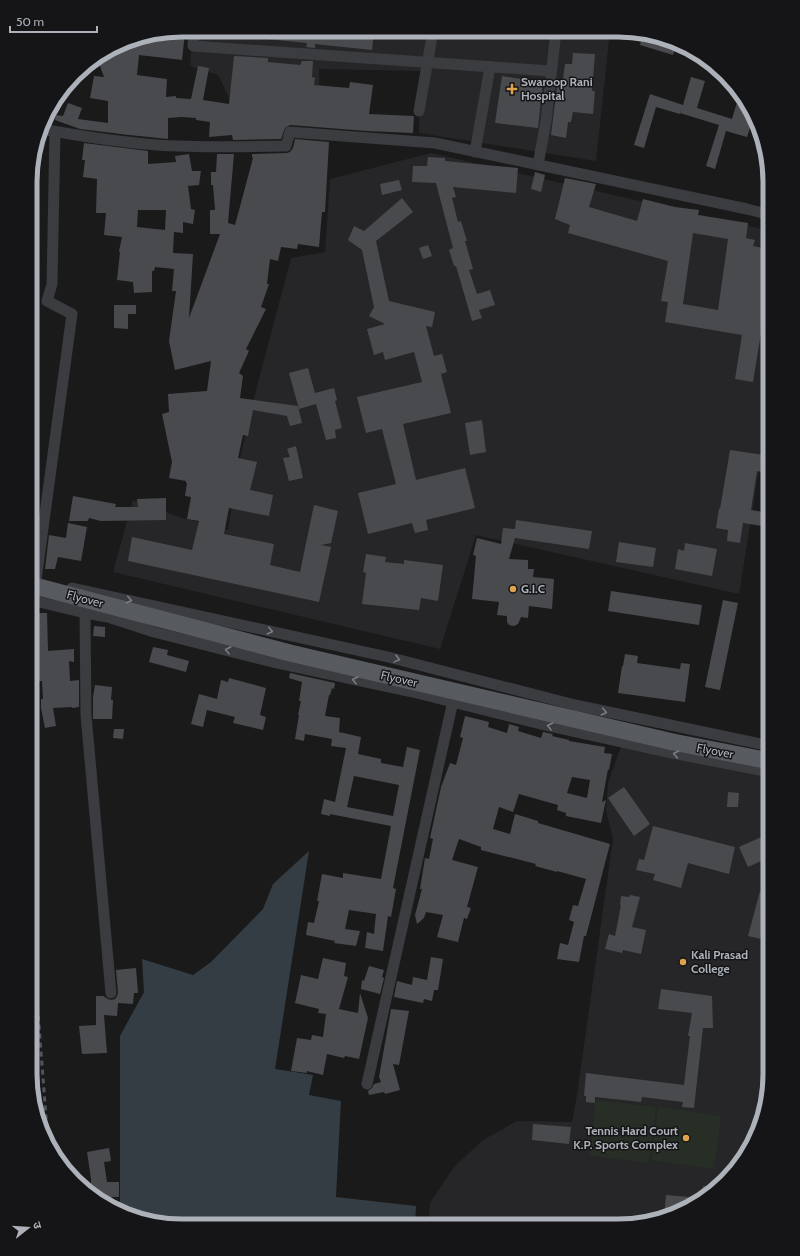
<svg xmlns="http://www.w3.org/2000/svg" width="800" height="1256" font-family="Cabin,'Noto Sans Devanagari',sans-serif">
  <rect width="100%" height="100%" fill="#1a1a1b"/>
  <!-- built -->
  <g fill="#262628">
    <polygon points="193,30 610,31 596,161 419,133 420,71 319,69 320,108 231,102 218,75 190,66"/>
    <polygon points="431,153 770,231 770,401 739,594 476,535 440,649 113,572 133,500 182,518 228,530 239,462 255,394 291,258 325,252 330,179"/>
    <polygon points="622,744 770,777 770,1084 762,1123 739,1166 711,1194 676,1214 618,1226 428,1225 430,1203 454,1167 483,1140 517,1121 572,1122 577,1095 613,839 606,811 608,783"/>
  </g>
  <!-- green -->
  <g fill="#262e26">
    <polygon points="596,1100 656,1107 649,1163 590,1156"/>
    <polygon points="658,1107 721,1116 714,1169 651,1160"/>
  </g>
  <!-- water -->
  <polygon fill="#343d43" points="309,851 275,1069 313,1075 309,1095 341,1101 336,1197 416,1206 415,1225 163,1225 124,1214 120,1212 120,1036 144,992 142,959 193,975 211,962 263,909 273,884"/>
  <!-- building -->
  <g fill="#494a4e" fill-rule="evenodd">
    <polygon points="245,30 317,30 374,31 372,50 315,44 315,48 306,47 307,43 245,37"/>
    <polygon points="174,32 185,33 182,60 139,55 137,75 167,79 166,97 176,96 176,98 191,99 198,66 209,68 203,100 229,104 234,56 268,58 268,62 300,65 302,61 313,61 312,77 315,78 314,85 349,88 350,82 373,85 369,114 414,116 413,133 367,131 290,125 285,128 281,139 233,140 232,135 209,137 210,122 196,120 196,118 181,117 168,118 168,139 129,135 80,129 55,120 56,115 63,116 68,103 82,108 78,119 108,123 108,101 90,98 94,76 104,77 97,58 124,42"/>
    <polygon points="643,33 677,42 673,55 640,45"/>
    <polygon points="573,53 595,54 592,91 595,91 593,114 573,112 571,122 568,122 566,138 551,135 557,87 562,87 565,64 572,64"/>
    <polygon points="502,76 543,82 538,128 495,123"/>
    <polygon points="691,77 705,81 697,108 732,119 740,92 754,116 747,137 726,131 715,169 706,166 719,125 680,113 682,107 680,114 656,107 644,148 634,145 650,94 683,105"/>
    <path d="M295,139L329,142L325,212H322L319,247L298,244L297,249L281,247L278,261L270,259L267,284H269L261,307L266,309L246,349L249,351L239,373L243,376L240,398L298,406L302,423L290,426L287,416L253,410L248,436L243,435L238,458L257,462L250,490L273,495L269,516L229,508L224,534L274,544L270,565L300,572L314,505L338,511L331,543L321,545L331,547L319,602L128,561L132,537L192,550L199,521L187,519L191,497L185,496L187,483H186V481L169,478L172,462L162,414L169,412L168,394L207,391L211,361L175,370L169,341L176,291H172L174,269L155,267L154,271H152V292L134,293L133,282L117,280L120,252L119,251L122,237L104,235L106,213H96L97,179L83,177L85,160H82L84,143L148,151V164L176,162L175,156L189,154L192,171H201L199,185L188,186L191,209L195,210L193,224L183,222V233L174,232L173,253L193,254L189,318L220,234H210V210H215L213,185H211V172H216L217,154H234L228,223L235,225L253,158L252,157V154L287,153L290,152L293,148ZM138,210H166L165,230L137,227Z"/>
    <polygon points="428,157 445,158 445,161 518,168 516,193 453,187 456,197 452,198 458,222 461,221 467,241 465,241 473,269 469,270 477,294 490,290 495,305 479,310 482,318 472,321 456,266 454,266 449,250 453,248 436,183 412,182 413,166 427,166"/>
    <polygon points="535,172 545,175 541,192 531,189"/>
    <path d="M565,178L596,184L589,207L637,221L643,199L675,207L699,210L698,215L748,223L746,238L755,240L753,246L768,249L763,276L770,278L753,382L735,379L742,335L665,322L668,302L661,301L668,261L568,233L570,225L555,219ZM693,233L728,239L718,310L683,304Z"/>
    <polygon points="399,180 402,190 382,195 380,184"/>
    <polygon points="402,198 413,212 376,241 389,301 435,312 432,327 426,326 434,356 442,354 447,372 441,374 451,413 403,424 416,480 465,468 475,508 426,520 428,530 415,533 412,523 368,534 358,493 396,484 382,429 366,433 357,397 422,382 414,352 385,360 383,352 374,355 367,329 385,324 369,316 374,307 362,250 348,240 354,226 364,231"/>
    <polygon points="428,245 432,256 423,259 419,248"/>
    <polygon points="114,305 136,305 136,314 128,314 128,329 114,328"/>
    <polygon points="308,368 315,393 334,388 337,400 335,401 342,428 335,430 336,438 326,440 316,404 299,409 289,373"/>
    <polygon points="482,420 486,452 470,455 465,423"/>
    <polygon points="296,446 303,478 289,481 283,458 290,457 287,449"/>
    <polygon points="730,450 770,456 770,474 757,471 751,510 764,512 762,526 743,523 740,543 727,541 728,530 716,528 719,508 720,509"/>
    <polygon points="73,496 116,504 115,507 138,507 137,499 166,498 166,520 101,521 89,518 88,521 69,521"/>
    <polygon points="39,509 31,567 31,515 33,515 32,510"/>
    <polygon points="516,520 592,531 589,549 515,538 509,559 528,560 528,569 534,569 533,577 554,579 552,609 529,606 528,618 521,617 518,624 514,626 509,625 507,622 507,616 497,615 499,602 472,599 476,556 473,555 477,538 501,544 503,528 515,529"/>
    <polygon points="68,523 87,527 81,561 58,557 55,569 45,569 49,535 66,538"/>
    <polygon points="619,542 656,548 653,567 616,562"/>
    <polygon points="685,543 717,549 712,576 675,569 678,549 684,551"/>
    <polygon points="366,554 386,557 385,562 404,564 404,560 443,565 438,601 421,598 419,610 362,604 366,573 363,572"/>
    <polygon points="611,591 702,605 699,625 608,611"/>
    <polygon points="723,600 738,603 720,690 705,687"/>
    <polygon points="35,613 47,613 48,651 74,649 74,662 69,661 70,681 79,680 79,707 72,708 72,707 53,708 56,726 45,728 41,708 41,699 43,699 42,681 39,681 37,651 33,651 33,626 34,626"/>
    <polygon points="94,626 105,627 105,637 93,636"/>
    <polygon points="153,647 168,650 167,655 189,661 186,672 149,662"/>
    <polygon points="625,654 638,656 637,663 680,669 681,663 690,664 685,702 618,693 622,666 623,666"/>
    <path d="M290,673L335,683L334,689L332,688L330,695H329L325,716L340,718L339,732L361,737L358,754L381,759V763L403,767L407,747L420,750L393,888L396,889L391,917L388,916L383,951L365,948L367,932L374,934L376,914L349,910L345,929L360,931L356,946L334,943L335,941L306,935L308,922L314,923L319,901H317L322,874L343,878V873L381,879L391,826L330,814V816L321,814L324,799L335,802L346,748L331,746L332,739L305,734L304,741L295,739L299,715H298L301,701H299L302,682L289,678ZM354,776L399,785L393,816L347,807Z"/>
    <polygon points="229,678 266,688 260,715 266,717 263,730 233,723 235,717 207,710 203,727 191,724 199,694 217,699 221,680 228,682"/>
    <polygon points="95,685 112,687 111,700 113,700 112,719 93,719 93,697"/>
    <path d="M465,716L489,722L488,727L507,733L509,724L519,727L518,731L541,738L543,732L553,734L552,736L569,740V741L605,747L604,753L612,754L609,770L608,769L602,802L606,800L601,823L566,816V813L557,810L558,805L519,794L513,812L499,807L493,829L510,834L515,814L538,821V823L610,844L586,936H584L579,962L557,959L560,943L568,945L574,922L569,920L573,905L578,906L586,879L557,871V872L535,866L536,864L481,850V847L459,839L452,860L478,867L467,907L471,908L467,919L464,918L458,942L437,937L443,915L426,912L424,918L417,924L415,915L422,889H420L425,858L429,859L433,839L430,838L441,787L450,763L456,765L463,738L460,737ZM572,777L590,780L587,798L567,793Z"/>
    <polygon points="114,729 124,729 123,739 113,738"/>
    <polygon points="624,787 650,824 634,836 608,798"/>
    <polygon points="728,792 739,793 738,807 727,807"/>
    <polygon points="653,826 735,847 729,874 688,863 681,888 653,880 655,874 636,870 639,859 644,860"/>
    <polygon points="770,833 770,857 748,867 739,847"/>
    <polygon points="760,891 770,894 770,905 765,924 768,925 765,940 748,936"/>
    <polygon points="630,895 640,897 632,927 646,930 641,954 623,950 622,953 605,949 609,934 615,936 621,905 620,905 621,896 629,897"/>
    <polygon points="431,957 443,959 438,990 434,990 432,1001 424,999 423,1003 394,997 397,981 412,985 413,977 427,980"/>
    <polygon points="323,958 346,963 344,976 348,977 339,1009 358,1013 360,993 368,1018 359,1059 345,1056 344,1058 327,1054 323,1075 307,1071 307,1073 291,1071 297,1038 311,1040 312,1035 323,1037 326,1014 318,1013 319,1009 295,1003 301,975 318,979"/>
    <polygon points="369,966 384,970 382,977 384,978 380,994 361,989 362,980 364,981"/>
    <polygon points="136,968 138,993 134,993 133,1004 118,1003 117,1016 104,1015 107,1053 82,1054 79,1026 96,1025 96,996 103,996 108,999 111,1000 115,999 117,996 118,993 116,970"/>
    <polygon points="661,989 712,996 713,1028 703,1028 694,1108 682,1107 683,1102 642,1097 641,1102 595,1097 595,1103 586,1102 586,1096 584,1096 586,1073 684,1085 690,1036 688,1036 692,1013 658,1009"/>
    <polygon points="391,1009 409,1011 399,1065 393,1064 400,1090 385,1094 384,1092 369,1095 368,1091 372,1088 374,1084 381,1082 379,1077"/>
    <polygon points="533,1124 571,1127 569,1144 532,1140"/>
    <polygon points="109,1148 111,1161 104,1162 107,1182 119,1182 119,1197 94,1197 91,1195 91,1179 87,1152"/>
    <polygon points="703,1186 718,1187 711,1194 676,1214 664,1217 666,1195 701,1198"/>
  </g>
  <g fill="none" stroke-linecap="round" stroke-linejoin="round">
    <!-- street -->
    <g stroke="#3b3c40" stroke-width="11">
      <polyline points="194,30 193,46 551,71"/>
      <polyline points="419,111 433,31"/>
      <path d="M41,129C80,136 118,142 157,145C200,148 243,147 286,146L290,132L435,143L747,209L770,215"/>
      <polyline points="475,152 490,67"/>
      <polyline points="538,165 546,121 556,31"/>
      <polyline points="36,580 72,314 47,301 52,284 55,132"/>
      <polyline points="72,588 388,657 575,705 770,746"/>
      <polyline points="31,600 85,613 108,617 154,632 273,662 413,692 549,726 662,751 770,772"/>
      <polyline points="85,613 86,715 111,993"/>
      <polyline points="367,1084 453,701"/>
    </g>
    <!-- primary -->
    <polyline stroke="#575a5f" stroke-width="17" points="31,585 290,653 673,742 770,761"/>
    <!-- rail -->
    <g stroke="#525459" stroke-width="3" stroke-dasharray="5 4" stroke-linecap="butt">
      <polyline points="30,908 48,1143"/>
      <polyline points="30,1002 39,1118"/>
    </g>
  </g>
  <!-- one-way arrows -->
  <defs><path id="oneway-chevron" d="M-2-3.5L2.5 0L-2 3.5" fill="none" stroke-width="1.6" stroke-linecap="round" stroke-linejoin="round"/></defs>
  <g stroke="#7a7d83">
    <use href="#oneway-chevron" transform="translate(129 600) rotate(12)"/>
    <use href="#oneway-chevron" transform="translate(270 631) rotate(13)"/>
    <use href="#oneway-chevron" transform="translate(228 650) rotate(-166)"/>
    <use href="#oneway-chevron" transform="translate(397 659) rotate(15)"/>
    <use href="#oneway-chevron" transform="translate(355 680) rotate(-167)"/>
    <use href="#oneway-chevron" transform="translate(604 712) rotate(12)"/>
    <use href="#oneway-chevron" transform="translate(550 726) rotate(-166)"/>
    <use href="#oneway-chevron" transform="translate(676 754) rotate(-169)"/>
  </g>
  <!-- markers -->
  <g fill="#e0a34d" stroke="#151517" stroke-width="1.5">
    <path d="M510 83h4v4h4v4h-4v4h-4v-4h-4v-4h4z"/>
    <circle cx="513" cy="589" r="4"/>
    <circle cx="683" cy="962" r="4"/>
    <circle cx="686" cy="1138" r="4"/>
  </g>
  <g text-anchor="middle" stroke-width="3" stroke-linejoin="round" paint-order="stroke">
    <!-- poi labels -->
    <g font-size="12" font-weight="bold" fill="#adb2ba" stroke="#151517" text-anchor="start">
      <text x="521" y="86">Swaroop Rani<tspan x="521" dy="14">Hospital</tspan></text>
      <text x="521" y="593">G.I.C</text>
      <text x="691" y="959">Kali Prasad<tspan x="691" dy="14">College</tspan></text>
      <text x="678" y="1135" text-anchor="end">Tennis Hard Court<tspan x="678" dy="14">K.P. Sports Complex</tspan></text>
    </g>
    <!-- street labels -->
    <g font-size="12" fill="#adb2ba" stroke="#151517">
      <text transform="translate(85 599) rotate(15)" y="4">Flyover</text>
      <text transform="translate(399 679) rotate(13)" y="4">Flyover</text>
      <text transform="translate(715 751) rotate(11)" y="4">Flyover</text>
    </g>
  </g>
  <!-- crop -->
  <path d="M0 0H800V1256H0ZM182 37H618A145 145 0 0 1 763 182V1074A145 145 0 0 1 618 1219H182A145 145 0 0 1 37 1074V182A145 145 0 0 1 182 37Z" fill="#151517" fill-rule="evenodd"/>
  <path fill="none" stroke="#adb2ba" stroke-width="5" d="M182 37H618A145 145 0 0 1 763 182V1074A145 145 0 0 1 618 1219H182A145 145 0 0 1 37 1074V182A145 145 0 0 1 182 37Z"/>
  <!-- north arrow -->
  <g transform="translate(28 1228) rotate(73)" stroke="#151517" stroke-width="3" paint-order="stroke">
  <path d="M0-3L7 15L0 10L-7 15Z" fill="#adb2ba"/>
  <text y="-6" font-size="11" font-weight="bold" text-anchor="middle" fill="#adb2ba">उ</text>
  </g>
  <!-- scale -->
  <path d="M10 26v6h87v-6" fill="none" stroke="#adb2ba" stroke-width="2"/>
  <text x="16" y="26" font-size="12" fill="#adb2ba" stroke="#151517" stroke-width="3" paint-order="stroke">50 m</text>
</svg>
